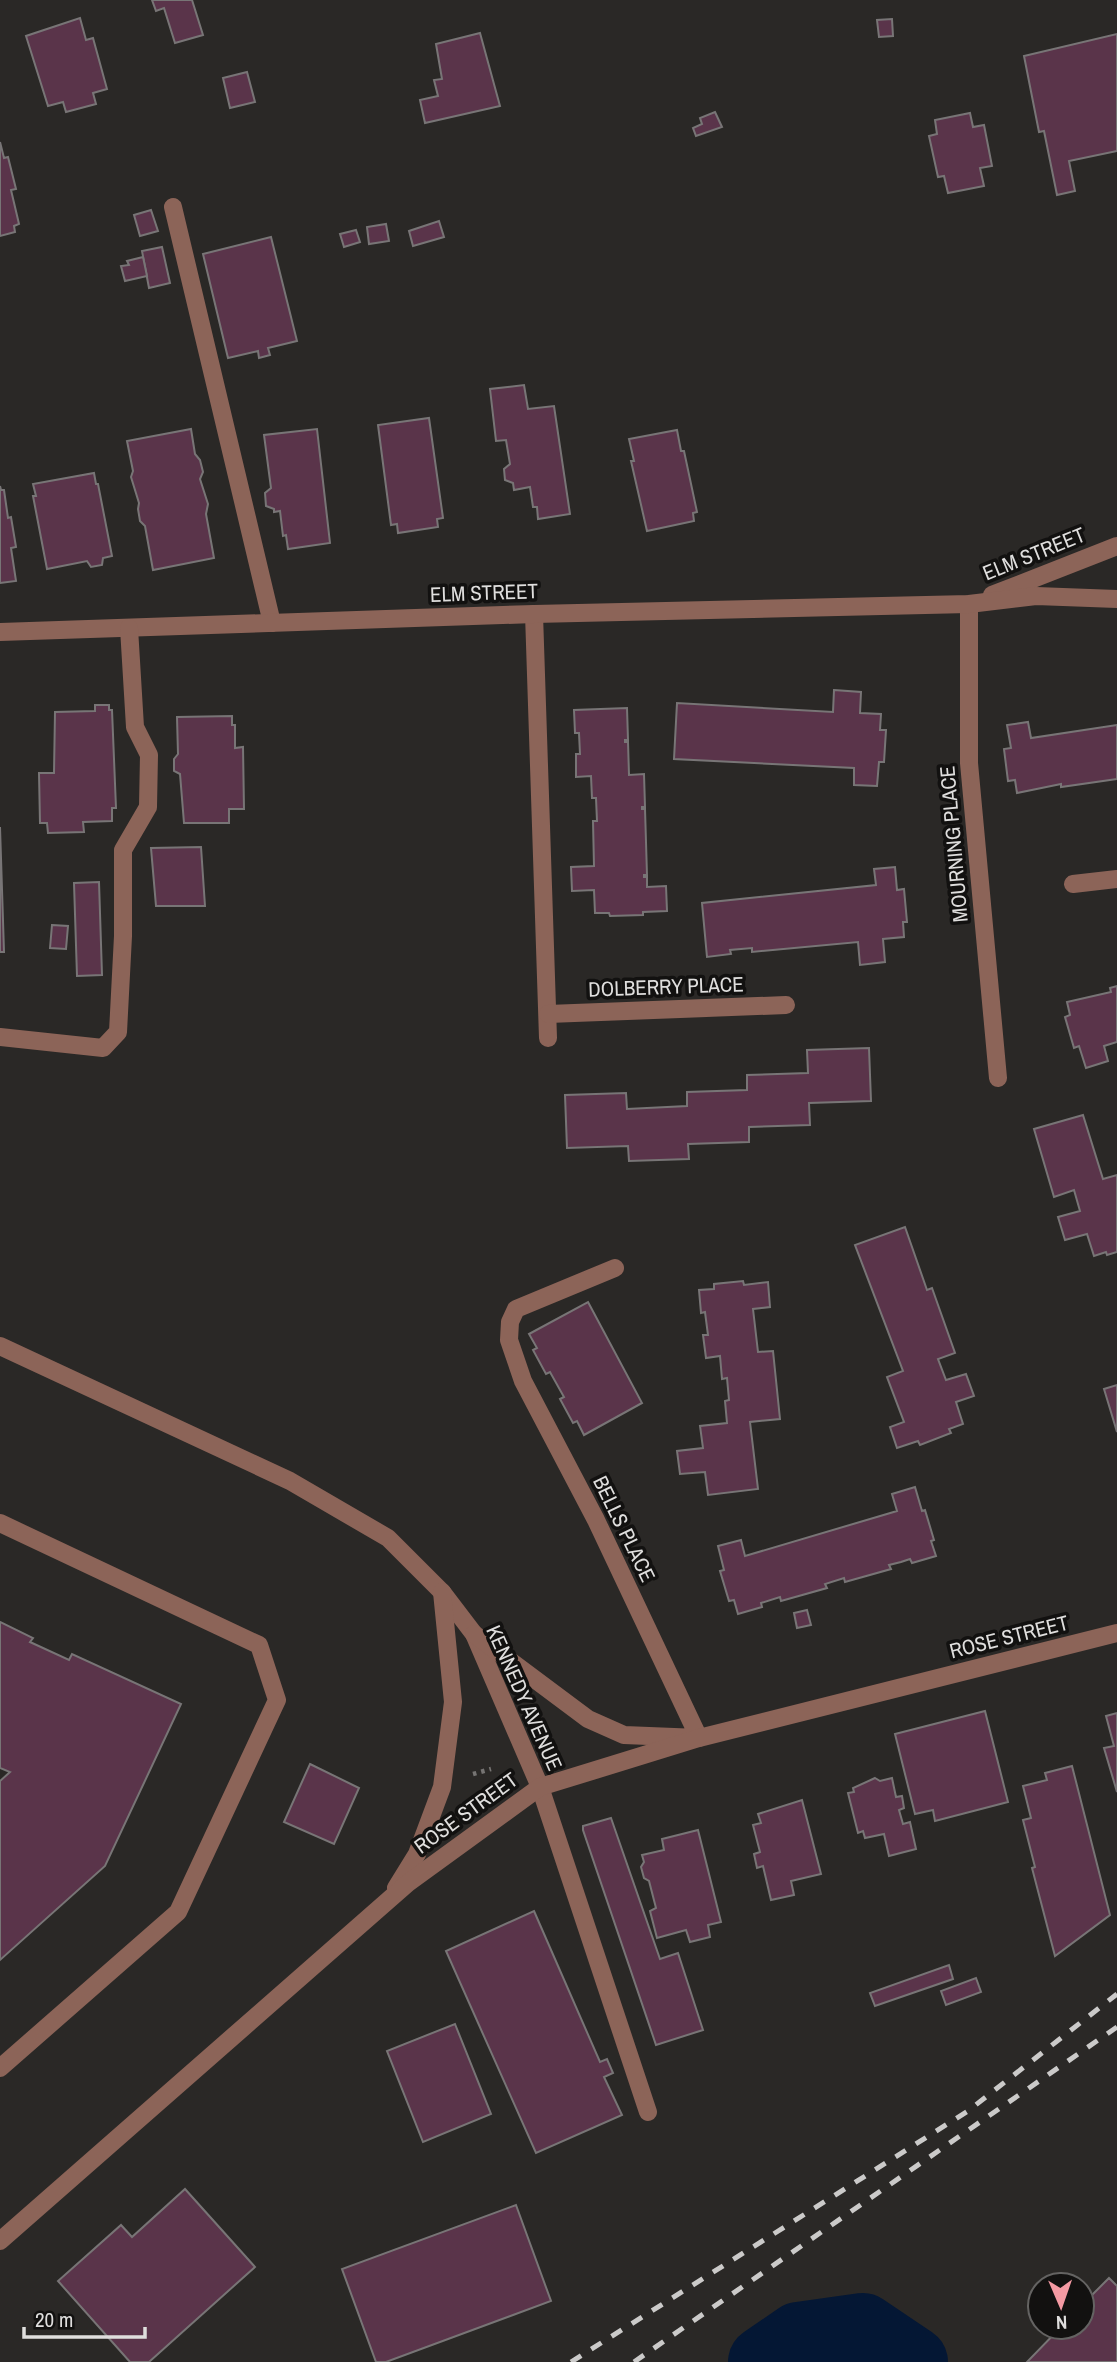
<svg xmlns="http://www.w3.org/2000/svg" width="1117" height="2362" font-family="'Archivo Narrow',sans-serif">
  <rect width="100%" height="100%" fill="#2a2826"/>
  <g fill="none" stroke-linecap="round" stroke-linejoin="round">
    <!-- river -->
    <polyline stroke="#041734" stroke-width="72" points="764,2362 799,2338 863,2329 912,2362"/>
  </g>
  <!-- building -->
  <g fill="#5a344a" stroke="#787576" stroke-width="2">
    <polygon points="152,0 192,0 203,35 175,43 164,8 156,11"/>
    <polygon points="80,18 86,40 93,38 107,89 93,93 96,104 66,112 63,102 48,106 26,36"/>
    <polygon points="892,19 893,36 879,37 877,20"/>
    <polygon points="480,33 500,106 425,123 420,100 438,96 434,80 442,79 436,44"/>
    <polygon points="1117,34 1117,151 1069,161 1075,191 1057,195 1044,131 1039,132 1024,56"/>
    <polygon points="247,72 255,102 230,108 223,78"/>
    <polygon points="715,112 722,127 696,136 693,128 702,124 700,118"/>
    <polygon points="970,113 973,127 984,125 992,166 980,168 984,186 948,193 944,176 938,177 929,136 937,134 935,120"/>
    <polygon points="0,142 4,158 8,157 16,189 11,190 19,224 14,226 15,232 0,236"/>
    <polygon points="151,210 158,231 140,236 134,215"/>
    <polygon points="439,221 444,237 413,246 409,231"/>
    <polygon points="386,224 389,241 369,244 367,227"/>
    <polygon points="356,230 360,242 344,247 340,234"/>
    <polygon points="271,237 297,341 268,348 270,355 259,358 258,351 228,358 203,254"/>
    <polygon points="162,247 170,283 149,288 142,251"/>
    <polygon points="143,257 147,276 125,281 121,266 129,265 127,261"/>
    <polygon points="524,385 528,409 554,406 570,514 538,519 537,507 533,507 530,487 514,490 513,483 505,480 504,469 510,464 506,440 496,441 490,389"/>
    <polygon points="429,418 443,518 437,519 438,527 398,533 397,524 391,525 378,425"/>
    <polygon points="191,429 195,454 200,460 203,472 200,479 208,504 206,514 214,558 153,570 145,526 140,521 138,509 139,503 131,477 133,471 127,441"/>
    <polygon points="317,429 330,543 288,549 286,535 283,536 280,511 274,512 274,509 266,506 265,493 271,488 264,435"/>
    <polygon points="677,430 681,451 684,451 697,512 693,513 694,521 647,531 631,461 634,461 629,439"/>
    <polygon points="94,473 96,484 98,484 112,556 103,558 102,565 91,567 87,561 47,569 33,496 36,496 33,484"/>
    <polygon points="0,486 1,490 4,490 8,518 11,517 16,547 11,548 16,581 0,583"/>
    <polygon points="834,690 861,692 860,713 881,714 880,730 886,730 884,762 879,762 877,786 854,785 854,768 674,759 677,703 833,712"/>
    <polygon points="95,705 109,705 109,710 112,710 116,808 112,808 112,821 83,822 84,832 48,833 47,823 40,823 39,773 54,773 55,712 95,711"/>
    <polygon points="627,708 628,740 625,740 625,742 628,742 629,775 644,774 645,807 642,807 642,809 645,809 647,875 644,875 644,877 647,877 647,887 666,886 667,911 643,912 643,915 610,916 609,913 595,913 594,890 572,891 571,867 594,866 593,821 597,821 596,798 592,798 591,776 576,777 576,754 580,754 579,733 575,733 574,710"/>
    <polygon points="232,716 232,725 235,725 235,748 243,747 244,809 229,809 229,823 184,823 180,774 174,771 174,759 178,754 177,717"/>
    <polygon points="1028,722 1031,738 1117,725 1117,779 1061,787 1061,784 1017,793 1015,780 1008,781 1004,749 1011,748 1007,725"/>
    <polygon points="0,827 4,952 0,952"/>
    <polygon points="201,847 205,906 156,906 151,848"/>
    <polygon points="895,867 897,890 904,889 907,922 903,922 904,937 883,939 885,962 860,965 858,942 752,952 752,948 730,950 731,954 707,957 702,903 876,885 874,869"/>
    <polygon points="99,882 102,975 77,976 74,883"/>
    <polygon points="52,925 68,926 66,949 50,948"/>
    <polygon points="1117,986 1117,1042 1104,1046 1108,1061 1086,1068 1079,1046 1074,1048 1065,1017 1070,1015 1067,1002 1111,992 1110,988"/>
    <polygon points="869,1048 871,1101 809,1103 810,1125 749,1127 749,1142 688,1144 689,1159 629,1161 628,1146 567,1148 565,1095 626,1093 627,1109 687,1106 687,1092 747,1090 747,1075 808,1073 807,1050"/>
    <polygon points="1083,1115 1103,1179 1117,1175 1117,1252 1107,1255 1106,1252 1094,1256 1087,1234 1065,1240 1058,1217 1080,1211 1074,1190 1054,1197 1034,1129"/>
    <polygon points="905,1227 927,1290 932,1288 955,1353 938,1359 946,1380 966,1374 974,1396 956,1402 963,1424 949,1429 951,1433 920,1445 918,1441 897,1448 890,1427 904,1422 887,1377 903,1371 855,1245"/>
    <polygon points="743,1281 744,1285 768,1282 770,1307 753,1309 758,1352 773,1351 780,1419 750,1422 758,1489 708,1495 705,1472 680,1474 677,1451 703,1448 700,1426 727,1423 725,1401 729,1400 727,1378 722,1379 720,1356 706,1358 703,1335 708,1335 705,1312 701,1313 699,1290 714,1289 714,1284"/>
    <polygon points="588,1302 642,1403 584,1435 577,1421 573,1423 560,1399 564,1397 550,1372 546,1374 533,1350 537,1348 529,1334"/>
    <polygon points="1117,1385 1117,1432 1104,1389"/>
    <polygon points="915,1487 922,1511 925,1510 934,1540 931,1541 936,1556 912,1563 910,1559 901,1562 889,1565 891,1569 845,1582 844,1578 825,1584 827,1588 781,1601 780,1597 761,1603 762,1607 738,1614 734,1600 729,1601 720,1571 724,1570 718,1546 741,1540 745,1556 897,1511 892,1494"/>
    <polygon points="807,1610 811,1625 797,1628 794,1613"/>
    <polygon points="0,1622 33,1638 30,1642 69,1660 72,1654 181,1704 105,1866 0,1960 0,1781 10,1772 0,1768"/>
    <polygon points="985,1711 1008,1802 935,1821 933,1810 915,1814 895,1734"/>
    <polygon points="1117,1713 1117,1792 1104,1748 1114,1746 1106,1716"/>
    <polygon points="310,1764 359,1788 334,1844 284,1822"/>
    <polygon points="1072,1766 1110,1915 1055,1956 1032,1868 1035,1867 1023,1820 1031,1818 1023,1786 1047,1780 1045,1773"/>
    <polygon points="875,1778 880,1781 892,1778 896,1797 902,1796 904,1808 899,1810 903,1824 910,1822 916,1849 889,1856 884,1834 865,1838 863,1831 858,1833 848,1793 854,1792 853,1788"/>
    <polygon points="802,1800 821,1874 791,1881 794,1895 771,1900 763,1866 757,1868 754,1854 760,1852 753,1825 761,1823 758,1814"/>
    <polygon points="611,1818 660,1959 678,1953 703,2030 656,2045 583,1830 583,1826"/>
    <polygon points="698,1830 721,1922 708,1925 710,1937 690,1942 686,1930 657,1938 650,1911 656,1908 649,1881 644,1878 641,1867 644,1862 642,1855 664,1850 662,1839"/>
    <polygon points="534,1911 600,2062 607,2059 613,2073 604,2077 622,2115 536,2153 446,1951"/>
    <polygon points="949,1965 953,1979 875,2006 870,1993"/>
    <polygon points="976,1978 981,1992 946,2005 941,1991"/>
    <polygon points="455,2024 491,2114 423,2142 387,2051"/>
    <polygon points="185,2189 255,2267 149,2362 130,2362 58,2281 121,2225 132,2237"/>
    <polygon points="516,2205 551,2301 386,2362 376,2362 342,2269"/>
    <polygon points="1109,2278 1117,2286 1117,2362 1027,2362 1061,2327 1082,2327 1082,2305"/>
  </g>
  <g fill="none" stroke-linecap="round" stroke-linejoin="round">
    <!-- path -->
    <polyline stroke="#767473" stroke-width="4.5" stroke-dasharray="3.5 5" stroke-linecap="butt" points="473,1774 491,1769"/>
    <!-- minor -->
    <g stroke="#8c6458" stroke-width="18">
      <polyline points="173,207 272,623"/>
      <polyline points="992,595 1117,546"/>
      <polyline points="969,604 969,763 998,1078"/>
      <polyline points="534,614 548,1038"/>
      <polyline points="0,632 534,614 969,604 1036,596 1117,599"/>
      <polyline points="1073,884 1117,879"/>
      <polyline points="548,1014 786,1005"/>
      <polyline points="0,1037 103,1048 118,1032 123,936 123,850 148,807 149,755 135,727 129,628"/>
      <polyline points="0,1346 290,1481 388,1538 442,1592 474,1634 540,1787 648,2112"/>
      <polyline points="0,1523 259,1645 277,1700 178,1912 0,2068"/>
      <polyline points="474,1634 588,1719 624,1735 699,1738 596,1520 523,1381 509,1340 510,1322 516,1309 615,1268"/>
      <polyline points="396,1888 417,1854 442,1787 453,1702 442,1592"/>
      <polyline points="0,2241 408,1883 540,1787 699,1738 1117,1633"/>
    </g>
    <!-- rail -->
    <g stroke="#cbcac9" stroke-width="5" stroke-dasharray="12 12" stroke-linecap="butt">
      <polyline points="571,2362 968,2111 1117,1994"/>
      <polyline points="634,2362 1117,2027"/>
    </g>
  </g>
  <g text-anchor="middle" stroke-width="7" stroke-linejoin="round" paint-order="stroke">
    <!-- street labels -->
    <g font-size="21" fill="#dfdedd" stroke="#121110">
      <text transform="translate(1034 554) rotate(-22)" y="7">ELM STREET</text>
      <text transform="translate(484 593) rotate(-2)" y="7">ELM STREET</text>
      <text transform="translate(954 844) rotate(-95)" y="7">MOURNING PLACE</text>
      <text transform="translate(666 987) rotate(-2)" y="7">DOLBERRY PLACE</text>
      <text transform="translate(624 1529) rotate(64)" y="7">BELLS PLACE</text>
      <text transform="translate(1009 1637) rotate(-14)" y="7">ROSE STREET</text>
      <text transform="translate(524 1698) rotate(66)" y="7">KENNEDY AVENUE</text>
      <text transform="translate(466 1813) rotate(-36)" y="7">ROSE STREET</text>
    </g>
  </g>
  <!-- north arrow -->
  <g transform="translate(1061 2306) rotate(178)"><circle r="33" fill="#121110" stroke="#646362" stroke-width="2"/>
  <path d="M0-5L12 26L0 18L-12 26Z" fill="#f49aa3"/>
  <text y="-10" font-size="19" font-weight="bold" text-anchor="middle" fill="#dfdedd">N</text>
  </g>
  <!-- scale -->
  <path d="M24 2327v10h121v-10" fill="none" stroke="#dfdedd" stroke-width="3.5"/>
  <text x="35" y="2327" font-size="21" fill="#dfdedd" stroke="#121110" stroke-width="5" paint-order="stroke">20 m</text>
</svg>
